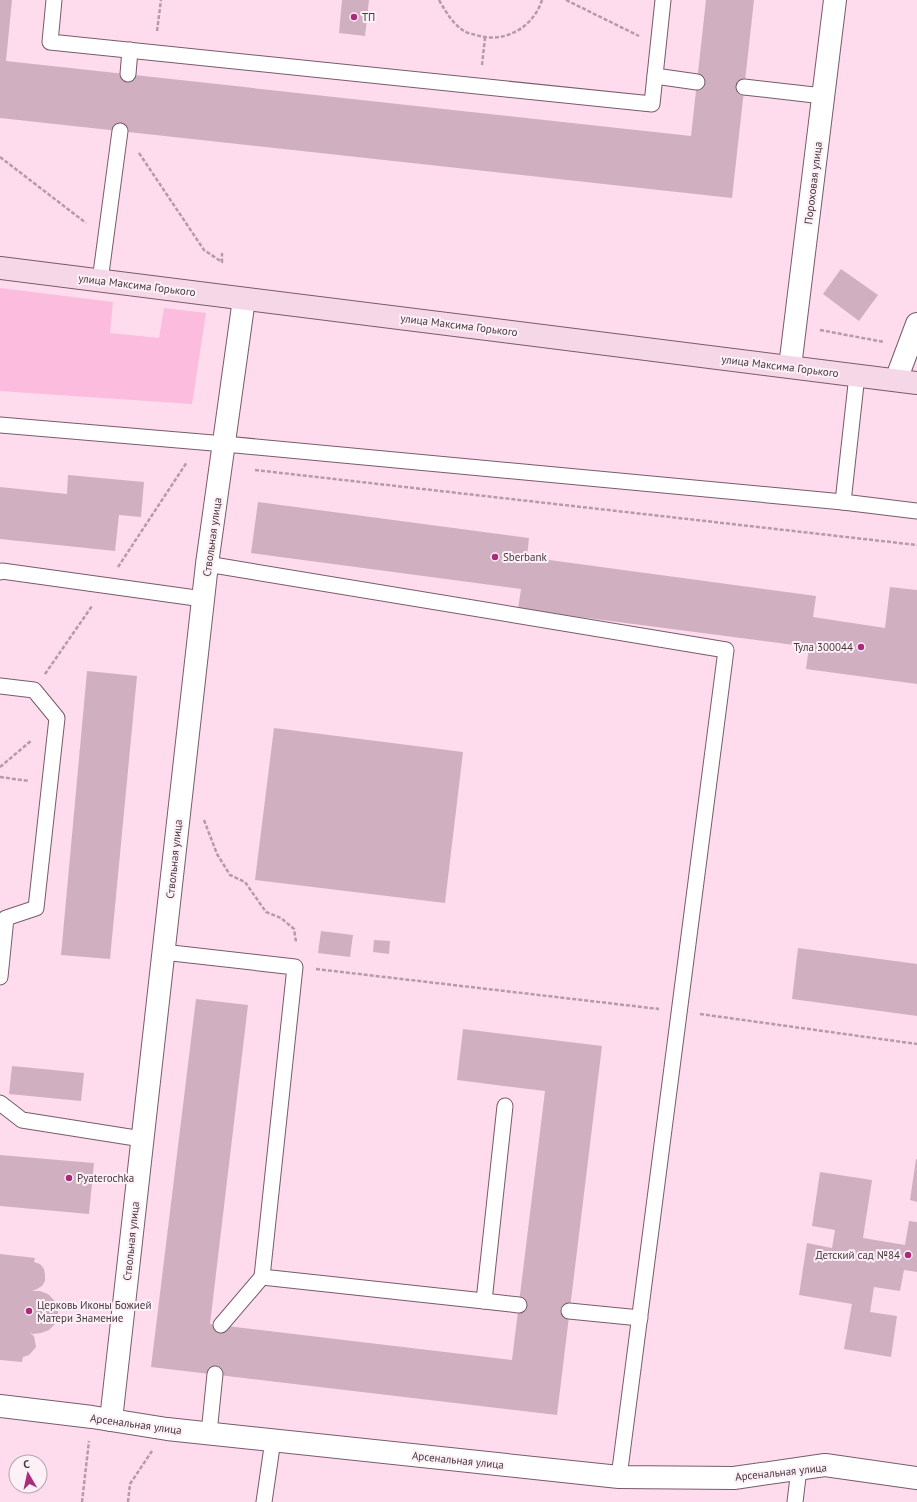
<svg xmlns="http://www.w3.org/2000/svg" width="917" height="1502" font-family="'PT Sans',sans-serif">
  <rect width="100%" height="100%" fill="#fedced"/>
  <!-- green -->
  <polygon fill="#fcbcde" points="0,288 113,302 110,333 159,338 164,308 206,313 192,404 0,391"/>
  <!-- building -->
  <g fill="#d0b0c0">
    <polygon points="0,0 12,0 6,61 691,136 706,0 754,0 732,198 0,118"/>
    <polygon points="342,0 369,0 365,36 339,33"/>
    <polygon points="841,269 878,295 859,321 823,294"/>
    <polygon points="68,475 144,482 141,517 119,515 115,551 0,539 0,487 67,494"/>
    <polygon points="258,502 529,538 527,557 816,596 813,617 885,628 890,587 917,590 917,684 806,669 809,647 518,609 521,589 251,553"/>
    <polygon points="87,671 137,676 110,959 61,955"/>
    <polygon points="274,728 463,752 445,903 255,880"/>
    <polygon points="321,931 353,935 350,957 318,953"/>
    <polygon points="374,940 390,941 389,954 373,952"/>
    <polygon points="798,948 917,964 917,1016 792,999"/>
    <polygon points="196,999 248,1005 210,1324 512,1360 545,1091 457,1080 463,1029 602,1046 557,1415 151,1367"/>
    <polygon points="12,1066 84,1073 81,1101 9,1094"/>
    <polygon points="0,1155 94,1163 89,1214 0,1206"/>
    <polygon points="916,1159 917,1159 917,1202 910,1200"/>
    <polygon points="820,1172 872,1180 863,1238 905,1245 909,1221 917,1222 917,1272 904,1270 900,1291 874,1287 870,1312 897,1316 891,1357 844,1349 852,1304 799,1295 807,1243 832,1248 835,1230 812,1226"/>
    <polygon points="0,1254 35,1258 34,1262 40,1264 44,1269 45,1275 45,1281 42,1286 37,1289 32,1291 40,1291 48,1294 54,1300 58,1307 58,1316 55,1324 49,1330 41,1333 33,1334 29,1332 34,1336 36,1347 29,1355 23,1357 22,1362 0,1360"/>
  </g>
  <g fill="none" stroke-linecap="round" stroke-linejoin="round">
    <!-- lane casing -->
    <g stroke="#775b6a" stroke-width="17">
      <g id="lane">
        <polyline points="54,0 50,42 652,104 663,0"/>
        <polyline points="128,74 130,50"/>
        <polyline points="655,76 697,82"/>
        <polyline points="744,87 823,96"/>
        <polyline points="100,281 120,131"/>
        <polyline points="0,425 225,444 843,502 917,511"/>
        <polyline points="843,502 857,375"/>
        <polyline points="207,564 726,650 619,1477"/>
        <polyline points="0,572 2,571 203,599"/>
        <polyline points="0,686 34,690 57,718 36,908 6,918 0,977"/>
        <polyline points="163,952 295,967 262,1277 484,1301 505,1106"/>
        <polyline points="0,1103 22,1120 142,1139"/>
        <polyline points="484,1301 519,1305"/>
        <polyline points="569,1311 640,1318"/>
        <polyline points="221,1325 262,1277"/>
        <polyline points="209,1433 215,1374"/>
        <polyline points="264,1502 273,1440"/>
        <polyline points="795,1502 799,1469"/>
      </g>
    </g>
    <!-- street casing -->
    <g stroke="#775b6a" stroke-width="24">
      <g id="street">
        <polyline points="790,367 835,0"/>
        <polyline points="896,380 917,324"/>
        <polyline points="0,1406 92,1417 167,1429 619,1477 734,1478 825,1465 917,1478"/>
        <polyline points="111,1420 207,564 244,299"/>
      </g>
    </g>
    <!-- secondary casing -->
    <g stroke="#775b6a" stroke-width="24">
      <polyline id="secondary" points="0,268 917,383"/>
    </g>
    <!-- path -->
    <g stroke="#b49ba7" stroke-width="2.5" stroke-dasharray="4 2" stroke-linecap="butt">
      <path d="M439,0C446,12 452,23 464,31C467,33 472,34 476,35C504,44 533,28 542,0"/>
      <polyline points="566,0 639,36"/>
      <polyline points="157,31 161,0"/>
      <polyline points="482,65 485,38"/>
      <polyline points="139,153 204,250 222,262 222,253"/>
      <polyline points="0,157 86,223"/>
      <polyline points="820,330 884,342"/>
      <polyline points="255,470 917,545"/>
      <polyline points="118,567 187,462"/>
      <polyline points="45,674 92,606"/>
      <polyline points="0,767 32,740"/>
      <polyline points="0,777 29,781"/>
      <polyline points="204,820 217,854 230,875 245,882 266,912 281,918 294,929 296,942"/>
      <polyline points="316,969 659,1009"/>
      <polyline points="700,1014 917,1044"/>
      <polyline points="82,1502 89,1441"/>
      <polyline points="128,1502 130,1484 152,1451"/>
    </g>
    <!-- lane -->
    <use href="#lane" stroke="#fff" stroke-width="15"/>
    <!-- street -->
    <use href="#street" stroke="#fff" stroke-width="22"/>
    <!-- secondary -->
    <use href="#secondary" stroke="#f5d7e8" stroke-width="22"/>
  </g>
  <!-- markers -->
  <g fill="#a92b7c" stroke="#fef0f7" stroke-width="1.5">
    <circle cx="354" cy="17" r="4"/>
    <circle cx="495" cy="557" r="4"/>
    <circle cx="861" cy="647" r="4"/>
    <circle cx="69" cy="1178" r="4"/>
    <circle cx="908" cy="1255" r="4"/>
    <circle cx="29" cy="1311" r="4"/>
  </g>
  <g text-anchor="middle" stroke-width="4" stroke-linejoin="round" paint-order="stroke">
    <!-- poi labels -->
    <g font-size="11" fill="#45383e" stroke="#fef0f7" text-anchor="start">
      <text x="362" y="21">ТП</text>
      <text x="503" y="561">Sberbank</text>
      <text x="853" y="651" text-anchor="end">Тула 300044</text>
      <text x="77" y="1182">Pyaterochka</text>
      <text x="900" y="1259" text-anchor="end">Детский сад №84</text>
      <text x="37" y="1309">Церковь Иконы Божией<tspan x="37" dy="13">Матери Знамение</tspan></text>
    </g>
    <!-- street labels -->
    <g font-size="11" fill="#45383e" stroke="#fef0f7">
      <text transform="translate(813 183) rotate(-83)" y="4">Пороховая улица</text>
      <text transform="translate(137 285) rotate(7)" y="4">улица Максима Горького</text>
      <text transform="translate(459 325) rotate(7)" y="4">улица Максима Горького</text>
      <text transform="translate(780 366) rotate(7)" y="4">улица Максима Горького</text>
      <text transform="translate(212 537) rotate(-82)" y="4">Ствольная улица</text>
      <text transform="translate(174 859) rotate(-84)" y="4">Ствольная улица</text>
      <text transform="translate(131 1241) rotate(-84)" y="4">Ствольная улица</text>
      <text transform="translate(136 1424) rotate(8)" y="4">Арсенальная улица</text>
      <text transform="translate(458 1460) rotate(6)" y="4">Арсенальная улица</text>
      <text transform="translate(781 1472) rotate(-6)" y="4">Арсенальная улица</text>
    </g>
  </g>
  <!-- north arrow -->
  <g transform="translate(28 1474) rotate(351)"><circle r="19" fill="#fef0f7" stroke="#b4a6ad"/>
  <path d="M0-3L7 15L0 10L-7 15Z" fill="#a92b7c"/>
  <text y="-6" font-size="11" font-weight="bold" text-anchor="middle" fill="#45383e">С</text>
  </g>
</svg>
